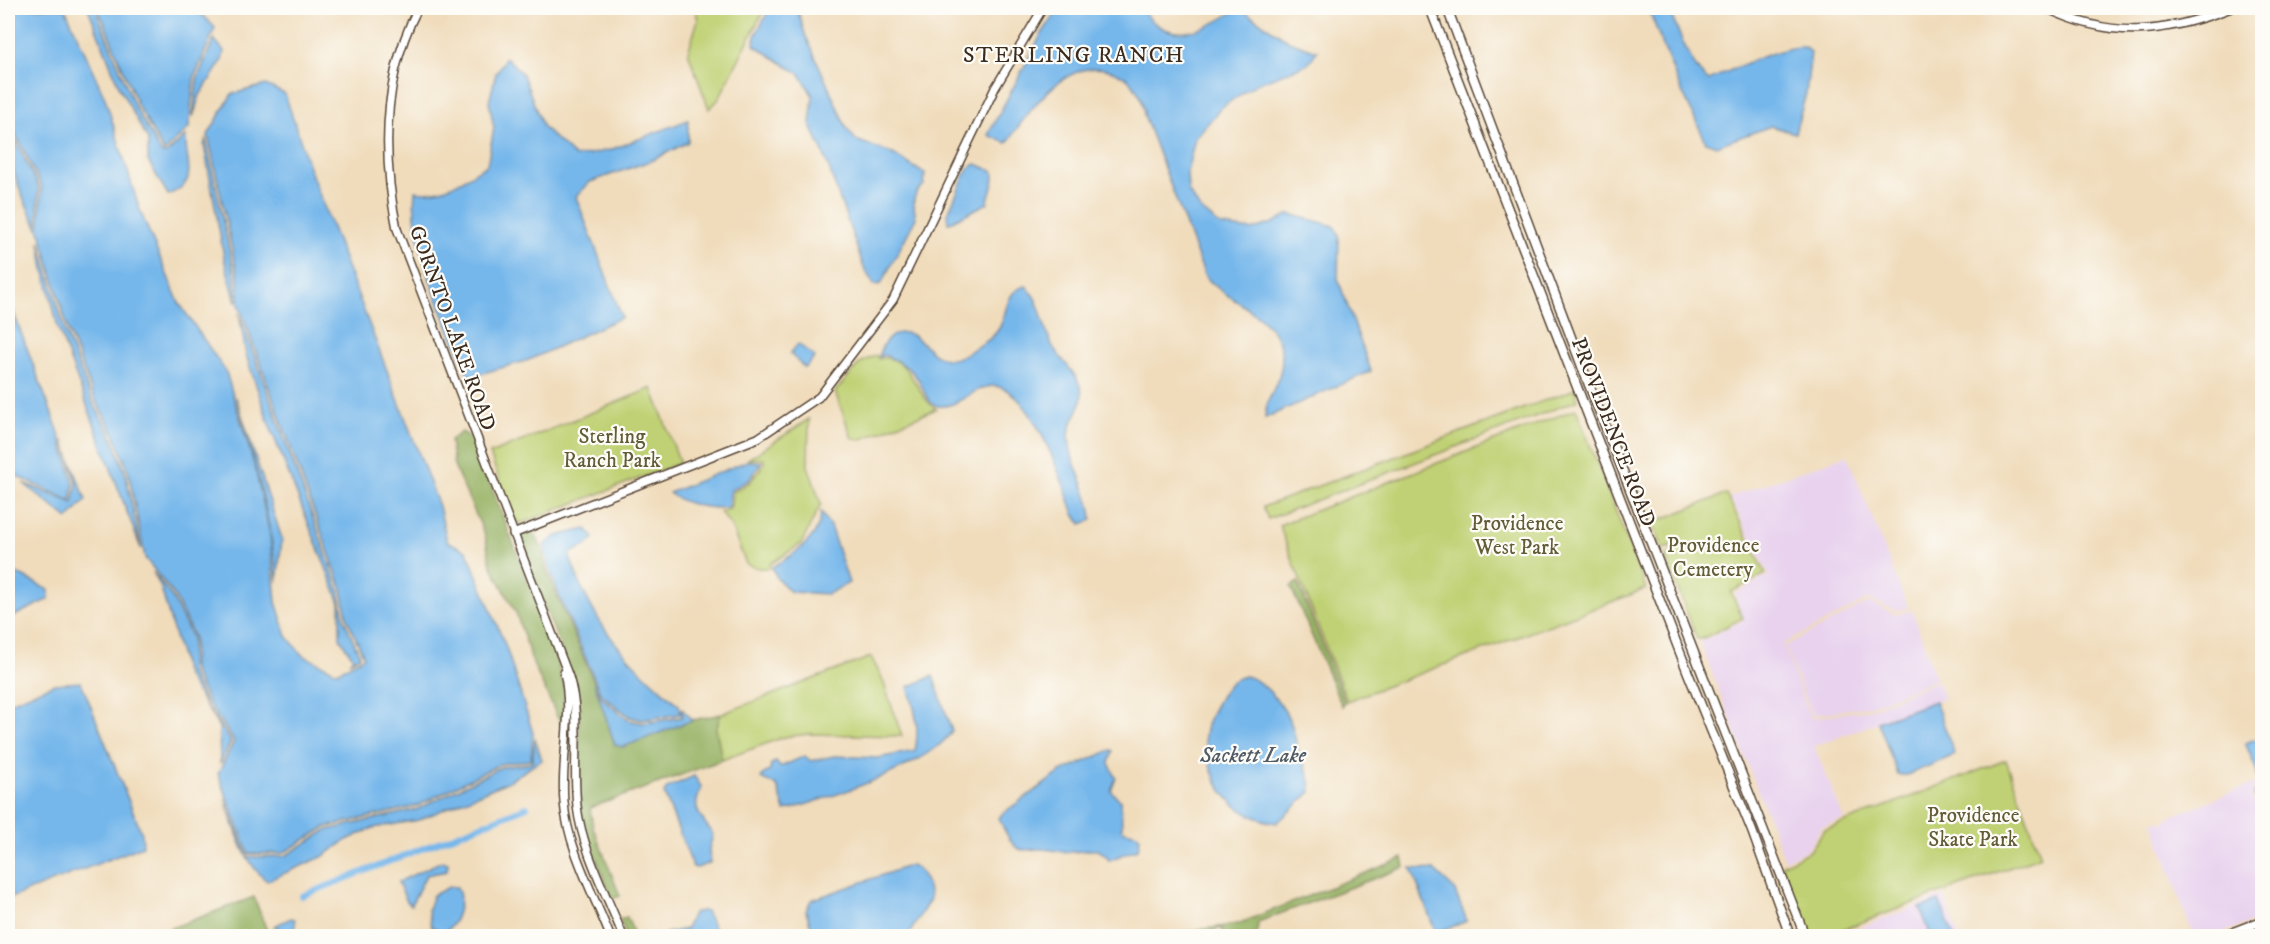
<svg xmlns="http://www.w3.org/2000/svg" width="2270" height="944" font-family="'IM FELL DW Pica',serif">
  <rect width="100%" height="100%" fill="#fdfcf7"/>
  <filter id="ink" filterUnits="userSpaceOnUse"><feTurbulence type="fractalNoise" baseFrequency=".0167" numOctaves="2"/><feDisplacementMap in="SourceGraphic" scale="12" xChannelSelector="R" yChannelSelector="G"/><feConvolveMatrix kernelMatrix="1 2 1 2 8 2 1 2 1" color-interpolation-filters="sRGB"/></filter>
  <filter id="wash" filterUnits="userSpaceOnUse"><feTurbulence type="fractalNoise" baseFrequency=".008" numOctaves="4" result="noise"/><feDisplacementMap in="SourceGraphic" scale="24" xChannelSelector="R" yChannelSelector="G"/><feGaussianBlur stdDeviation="1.35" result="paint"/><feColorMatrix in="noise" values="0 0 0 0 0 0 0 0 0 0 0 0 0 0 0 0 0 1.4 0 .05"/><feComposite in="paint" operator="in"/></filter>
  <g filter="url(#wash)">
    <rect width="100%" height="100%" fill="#f0dcbb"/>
    <!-- built -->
    <g fill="#e8d2ee">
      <polygon points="1847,455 1908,608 1896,611 1869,599 1783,644 1810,716 1812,718 1871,709 1937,681 1944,698 1814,746 1844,819 1822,827 1808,849 1785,860 1700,642 1744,620 1735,594 1769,575 1730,497"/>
      <polygon points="1869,602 1896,615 1912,610 1936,679 1870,706 1812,715 1785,646"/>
      <polygon points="2255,783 2252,797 2255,805 2262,803 2262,918 2213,936 2193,936 2153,822 2159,820 2163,824 2171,816"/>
      <polygon points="1944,896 1959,936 1837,936"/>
      <polygon points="2262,925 2262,936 2233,936"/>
    </g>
    <!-- green -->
    <g fill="#c0d174" stroke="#7e7e49" stroke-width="1.5">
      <polygon points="695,8 765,8 718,100 709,109 688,52 698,20"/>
      <path d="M876,355L878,359C910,351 916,397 936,409L860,440L852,438L835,392L860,363Z"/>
      <polygon points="652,388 680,463 519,524 512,516 490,454"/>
      <polygon points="1575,389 1578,400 1268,519 1263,507"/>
      <polygon points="1576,409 1646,589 1347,701 1279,525"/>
      <polygon points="809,419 808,466 821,504 801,544 770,564 770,568 758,568 746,564 731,526 720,512 730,509 733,492 750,482 765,463 763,459 748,459"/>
      <polygon points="1726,494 1766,574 1731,592 1743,618 1702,639 1697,639 1665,556 1673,554 1671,547 1663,549 1652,523"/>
      <polygon points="871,657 882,678 902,736 809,734 784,737 722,760 716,729 721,714"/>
      <polygon points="2006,760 2041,856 1825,936 1809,936 1781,865 1810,851 1824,830"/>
    </g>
    <!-- forest -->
    <g fill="#98b366" stroke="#6a6e42" stroke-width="1.5">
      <polygon points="462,432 473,439 555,652 564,689 562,727 533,664 516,613 491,565 485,535 454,466 450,440"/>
      <polygon points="533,530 542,548 545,565 558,598 594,682 615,745 623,747 693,720 721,714 716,729 722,760 590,808 593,827 620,896 612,899 587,835 580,808 579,716 575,684 517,537"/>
      <polygon points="1298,582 1345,702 1342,706 1291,587"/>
      <polygon points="1403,858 1405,867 1258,922 1257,936 1226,936 1221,928 1199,936 1158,936 1238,924"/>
      <polygon points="254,897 269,936 150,936"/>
      <polygon points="627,917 635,936 626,936 620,919"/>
    </g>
    <!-- water -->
    <g fill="#76b7eb" stroke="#587084" stroke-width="1.5">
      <polygon points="8,8 65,8 105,98 139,208 179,303 226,372 255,468 270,534 276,602 287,636 302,655 337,672 364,657 347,618 342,589 239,305 238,277 208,135 232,94 266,85 285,94 310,170 439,506 447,541 467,551 506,647 533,733 531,760 500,764 417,806 326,827 283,853 249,854 218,774 234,741 210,706 193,671 194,638 174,595 145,558 128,470 114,433 96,402 68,330 39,228 42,187 8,119"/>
      <path d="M88,8H95L135,107L162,154H166L186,136C184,164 202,181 168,195L148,161V140L120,89Z"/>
      <polygon points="98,8 196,8 215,28 194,78 189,128 164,152 138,106"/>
      <path d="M770,8H797L805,34L847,129L856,140L893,154L925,174L924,185C911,195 913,203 916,218L881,284L874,285L864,268L825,157L810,124L813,96L800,74L754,45L755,36Z"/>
      <path d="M1059,8H1141C1168,49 1207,30 1239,8L1289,41L1317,51L1308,64L1256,84L1222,107L1195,138L1187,172L1188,191L1200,209L1221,226L1252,230L1273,223L1289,214L1334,226L1339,235L1338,279L1371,371L1265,418C1265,396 1283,382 1282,357C1280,315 1228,304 1205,276L1144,115C1144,100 1136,84 1123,76C1073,47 1031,107 1007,143L988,135L1041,35Z"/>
      <path d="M1648,8H1668C1676,25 1693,73 1709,80C1732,70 1774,49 1799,47C1804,46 1807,49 1811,52L1806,93L1795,133L1771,126L1716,146L1706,142L1678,83Z"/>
      <polygon points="214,39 224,51 222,61 200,95 193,117 197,79"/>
      <path d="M506,57L523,75L543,127L575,157L610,150L688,120V142L653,160L590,182L576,197L622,317L529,360L469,377C448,323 409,249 415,191C443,196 463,180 487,165L494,128L489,102L496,73Z"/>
      <path d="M8,125L39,187L37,227C20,194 7,162 8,125Z"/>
      <polygon points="206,140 235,277 236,302 225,262 204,145"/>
      <path d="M976,164L993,171C997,181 988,193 988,203L948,223L947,215L968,168Z"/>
      <polygon points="40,242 65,331 93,403 111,434 125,471 141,549 58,328 43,264"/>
      <path d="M1026,286C1042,302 1042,325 1052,345C1061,361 1081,375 1082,396C1082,409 1069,421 1069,435C1069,465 1091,490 1092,520L1081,524L1074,514C1063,483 1032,388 994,386C975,385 958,409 938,406C927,405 923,386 917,378C909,366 897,360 884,355L879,357C881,342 896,327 912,335C926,342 933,360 951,359C959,359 966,353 972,350C982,344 992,339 998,330C1009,314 1003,291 1026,286Z"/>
      <polygon points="8,298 58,430 74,483 71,501 8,472"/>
      <polygon points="239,313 339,590 344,619 360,656 349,662 353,658 340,638 340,603 270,427 246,355"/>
      <polygon points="798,344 815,357 805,368 790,354"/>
      <path d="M236,397L282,539L277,583C271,517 254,460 236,397Z"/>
      <polygon points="63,440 86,500 68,519 23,483 73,503 77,483"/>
      <path d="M747,461L762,462L749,480L731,490L728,507C712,510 682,504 669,493Z"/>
      <path d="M821,512L830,526L849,583L828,594L791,592L777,578L772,567C793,556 821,537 821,512Z"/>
      <path d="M586,529L594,538L586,546L569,554C591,623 624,659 679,705L681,714L642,720L630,717L601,694L560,598L548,565L544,545L557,536Z"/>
      <polygon points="8,569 49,590 49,599 8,619"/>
      <polygon points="153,572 172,597 192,638 190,672 208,708 231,741 220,764 219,727 186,675 161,588"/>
      <path d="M933,676L952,731C931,766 825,799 785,811L777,786L761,778L762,775L770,771L771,764L776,762L780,767L805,756L811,761L834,756L878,758L915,751C920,728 915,709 908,687Z"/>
      <path d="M1245,676C1264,680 1282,704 1290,721C1295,731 1295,743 1299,753C1305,767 1311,776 1311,792L1277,823C1237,817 1214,791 1207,752C1206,746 1204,739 1205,734C1207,722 1213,709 1219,699C1226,687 1231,679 1245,676Z"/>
      <polygon points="81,682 142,834 143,846 8,899 8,703 54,684"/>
      <polygon points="594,682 600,696 628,720 643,723 682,717 682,709 693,720 623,747 615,745"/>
      <polygon points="1935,701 1955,755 1907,775 1898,775 1878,722"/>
      <path d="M2262,737V800L2257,802L2254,795C2264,779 2252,759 2245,743Z"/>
      <path d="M535,738L542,760L509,781L419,820L373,828L347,840L322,857L267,881C242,861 235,828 225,799L248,857L285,856L327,830L418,809L501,767L532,763Z"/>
      <path d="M1111,750L1113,751L1109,763L1116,778L1111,791L1121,801L1122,830L1137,834L1140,838L1138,849L1109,860C1098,843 1087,852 1071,852C1060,852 1049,849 1038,849C1033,849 1024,851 1019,849C1011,846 1002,825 999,818L1002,814L1061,772Z"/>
      <path d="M694,776L702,788C689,812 702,815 713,835L709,848L710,863L697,868L693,867L664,793L667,788Z"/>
      <polygon points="442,861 448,863 447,871 426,875 411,905 408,904 398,882"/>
      <path d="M911,865C923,869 929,887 930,899L908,936H814L806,911L811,900Z"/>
      <polygon points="1411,868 1434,870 1454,889 1467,921 1436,933"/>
      <path d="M449,887H457C464,900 457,926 443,933L431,926L428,909L433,895Z"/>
      <polygon points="1939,901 1954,936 1931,936 1920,908"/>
      <polygon points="701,911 706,911 718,936 664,936 666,933 686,929 693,913"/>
      <polygon points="291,918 295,919 295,936 283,936 281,930 274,926"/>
    </g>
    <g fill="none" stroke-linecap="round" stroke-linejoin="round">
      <!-- canal -->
      <polyline stroke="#76b7eb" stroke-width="6" points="302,896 527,807"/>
    </g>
  </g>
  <g filter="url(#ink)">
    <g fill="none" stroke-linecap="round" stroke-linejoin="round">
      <!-- tertiary casing -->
      <g stroke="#564536" stroke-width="10">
        <g id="tertiary">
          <path d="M418,8C383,76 382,155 397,229L569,677C582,719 572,762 577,806C582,850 607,895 623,936"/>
          <path d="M2046,8C2112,40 2164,34 2231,8"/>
          <polyline points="513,534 758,438 819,397 893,300 995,88 1043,8"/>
          <path d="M564,673C574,713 560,761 564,802C567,846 594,895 610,936"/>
        </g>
      </g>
      <!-- secondary casing -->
      <g stroke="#564536" stroke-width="11">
        <g id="secondary">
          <polyline points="1430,8 1688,673 1752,831 1790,936"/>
          <polyline points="1447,8 1586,377 1805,936"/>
          <polyline points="2223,936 2262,921"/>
        </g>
      </g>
      <!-- tertiary -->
      <use href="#tertiary" stroke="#fff" stroke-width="7"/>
      <!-- secondary -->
      <use href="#secondary" stroke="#fff" stroke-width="8"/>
    </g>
  </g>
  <g text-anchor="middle" stroke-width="4.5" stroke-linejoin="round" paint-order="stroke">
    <!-- street labels -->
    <g font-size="21" fill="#3b2a1e" stroke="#fdfcf7">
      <text transform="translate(453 328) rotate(70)" y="7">GORNTO LAKE ROAD</text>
      <text transform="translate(1614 432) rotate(69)" y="7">PROVIDENCE ROAD</text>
    </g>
    <!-- park labels -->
    <g font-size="21" fill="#635c38" stroke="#fdfcf7">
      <text x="612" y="443">Sterling<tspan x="612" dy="24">Ranch Park</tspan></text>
      <text x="1517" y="530">Providence<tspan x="1517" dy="24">West Park</tspan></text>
      <text x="1713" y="552">Providence<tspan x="1713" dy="24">Cemetery</tspan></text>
      <text x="1973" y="822">Providence<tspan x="1973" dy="24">Skate Park</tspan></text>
    </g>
    <!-- neighbourhood labels -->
    <g font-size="22" letter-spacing="1.5" fill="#3b2a1e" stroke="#fdfcf7">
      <text x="1074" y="62">STERLING RANCH</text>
    </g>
    <!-- water labels -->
    <g font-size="22" font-style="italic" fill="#505b66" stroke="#fdfcf7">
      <text x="1253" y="762">Sackett Lake</text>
    </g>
  </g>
  <!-- margin -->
  <rect width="2270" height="944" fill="none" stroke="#fdfcf7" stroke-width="30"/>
</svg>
